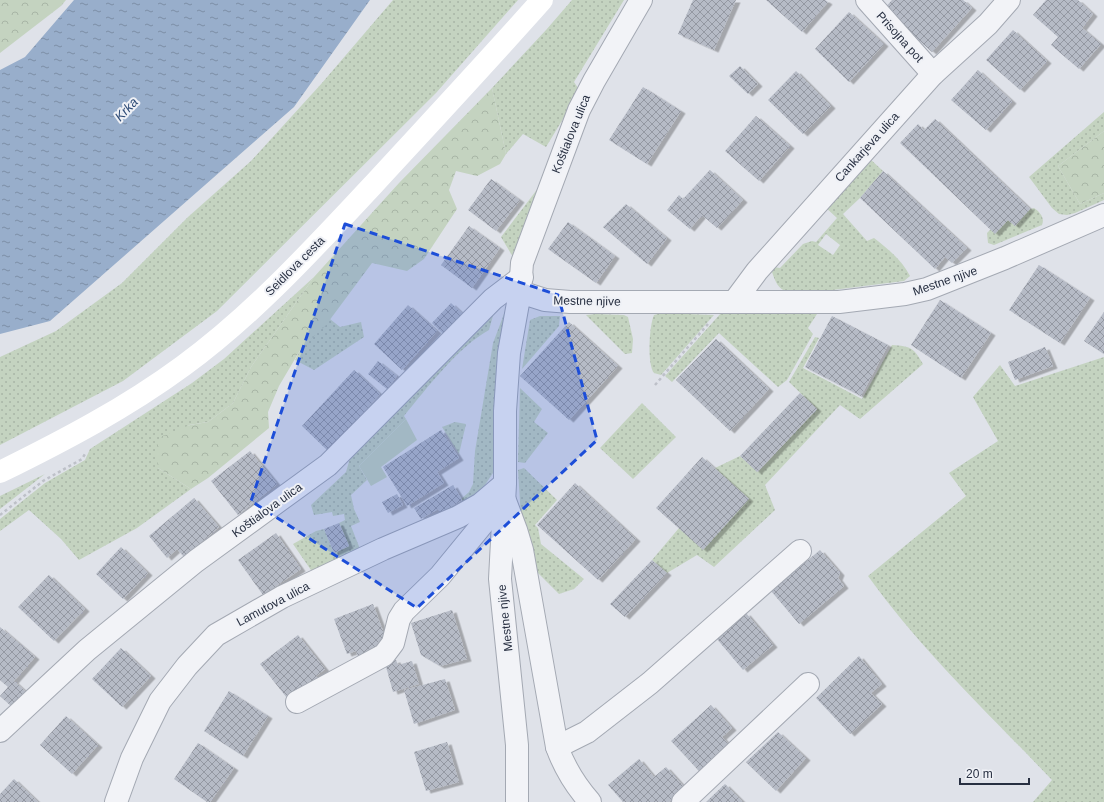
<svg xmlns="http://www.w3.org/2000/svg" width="1104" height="802" font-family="Arial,sans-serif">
  <defs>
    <pattern id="grass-dots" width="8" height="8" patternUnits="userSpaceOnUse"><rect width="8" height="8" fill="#c4d3c0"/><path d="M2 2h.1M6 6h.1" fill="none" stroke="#a8b5a6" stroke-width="1.8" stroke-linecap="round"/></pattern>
    <pattern id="forest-crowns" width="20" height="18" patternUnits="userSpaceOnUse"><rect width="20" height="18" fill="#c4d3c0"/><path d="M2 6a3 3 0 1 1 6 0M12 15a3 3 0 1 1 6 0" fill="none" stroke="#a8b5a6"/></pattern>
    <pattern id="water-ripples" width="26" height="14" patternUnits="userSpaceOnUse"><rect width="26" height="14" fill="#98aecb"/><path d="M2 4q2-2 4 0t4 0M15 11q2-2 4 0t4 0" fill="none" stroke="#7c8ea6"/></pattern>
    <pattern id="building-cross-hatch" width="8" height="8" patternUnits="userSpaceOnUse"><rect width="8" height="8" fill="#b6bbc6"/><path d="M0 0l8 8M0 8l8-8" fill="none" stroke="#9498a2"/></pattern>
    <filter id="shadow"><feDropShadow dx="4.5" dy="2.5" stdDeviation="0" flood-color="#0004"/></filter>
  </defs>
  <rect width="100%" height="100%" fill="#dfe2e9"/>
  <!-- grass -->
  <g fill="url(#grass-dots)" fill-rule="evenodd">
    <polygon points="393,0 518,0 436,93 217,311 123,381 0,445 0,357 56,331 122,283 188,217 251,161 322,83"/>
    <polygon points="572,0 624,0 574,82 580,91 546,147 523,134 506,154 492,88 546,30"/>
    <polygon points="1104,112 1104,131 1058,166 1080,204 1104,193 1104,200 1075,213 1067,215 1059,214 1052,208 1029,177"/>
    <path d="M869,158L883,171L860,198L843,214L867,241L874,238C888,249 902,260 910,276L904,281L801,294C782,292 778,290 772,272L774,267L780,268L803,244L812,241L816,242L837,218L824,206ZM826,234L840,245L833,255L818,245Z"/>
    <polygon points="545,179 513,257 501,237"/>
    <path d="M1034,208C1040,212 1045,218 1042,225L994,245L988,243L987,233L991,229L995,233L1008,220L1015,226L1030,209Z"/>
    <polygon points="314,277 251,367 233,403 208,422 189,425 158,468 191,489 137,528 79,560 61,539 29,510 0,531 0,519 45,483 85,460 90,449 192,383 224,359"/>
    <path d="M496,305L489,330C458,347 427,388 404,416L406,419L359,466L367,480L351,495L354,509L360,522L351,526L360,549L313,573L293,544L316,531L324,529L334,553L349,546L339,523L345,520L344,514L333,516L332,512L314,515L311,505L346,472L352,451Z"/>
    <polygon points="507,306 497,360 494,419 495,470 481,491 464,502 461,499 469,492 473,484 475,451 493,343"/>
    <polygon points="792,312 817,314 808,328 813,334 787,380 778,387 719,333 672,382 665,376 721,313"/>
    <path d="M662,313L714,315L661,375L654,373C647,365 649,326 654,315Z"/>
    <polygon points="596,314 624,315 628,317 633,339 632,353 625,354 586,315"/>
    <polygon points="540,316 560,316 559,326 522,369 530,320"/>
    <polygon points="330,319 340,327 361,322 364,337 314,370 295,360 302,347"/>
    <path d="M815,337L819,338L803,368L862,399L892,345C911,346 914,348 923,364L860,419L840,405L765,485L775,510L714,567L697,555L667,573L652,560L679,528L749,499L715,468L740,456L758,472L817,409L789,382Z"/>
    <path d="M1104,357V802H1033L1052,780C989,714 921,650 868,576L966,496L949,473L998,441L973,397L1000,365L1015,386Z"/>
    <polygon points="520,388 542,409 534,422 548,433 525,463 518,462"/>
    <polygon points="642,403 676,437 633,479 600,448"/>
    <polygon points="455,422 466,424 459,454 442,427"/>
    <polygon points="524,468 557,500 535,525 538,528 541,544 584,579 574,589 559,594 530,565 521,518 518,470"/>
    <polygon points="45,474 0,509 0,496"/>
  </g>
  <!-- forest -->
  <g fill="url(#forest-crowns)">
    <polygon points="0,0 66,0 61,6 0,53"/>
    <polygon points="492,88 506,154 500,164 477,176 456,171 449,190 457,209 424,259 407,271 372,263 326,325 302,347 279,386 268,412 269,428 208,478 191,489 158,468 155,449 160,437 190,425 208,422 233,403 251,367 314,277 399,183"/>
    <polygon points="1104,131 1104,193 1080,204 1058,166"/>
  </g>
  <!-- garden -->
  <polygon fill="#c4d3c0" points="406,419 417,440 381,467 387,477 371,486 359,466"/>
  <!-- water -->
  <polygon fill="url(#water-ripples)" points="74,0 370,0 294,107 50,321 0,334 0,70 25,57"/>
  <!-- building -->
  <g fill="url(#building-cross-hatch)" filter="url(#shadow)">
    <polygon points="693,0 736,0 714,50 678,34"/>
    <polygon points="766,0 825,0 828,2 802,32"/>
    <polygon points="892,0 963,0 972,8 932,52 884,9"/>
    <polygon points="1046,0 1078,0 1093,14 1082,28 1101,44 1079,69 1051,45 1058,37 1033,15"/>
    <polygon points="849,12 884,44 849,82 815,49"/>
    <polygon points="1013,30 1047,61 1020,90 986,60"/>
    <polygon points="740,66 758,84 748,94 729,76"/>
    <polygon points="978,70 1012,101 986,130 951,100"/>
    <polygon points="796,71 831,106 803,134 768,100"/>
    <polygon points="643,87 681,111 647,164 609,140"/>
    <polygon points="756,116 790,146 759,181 725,151"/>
    <polygon points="935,119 1030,209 1015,226 1008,220 995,234 900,143 918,124 924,130"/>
    <polygon points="710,170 743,200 717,228 702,215 690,229 667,210 679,195 683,199"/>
    <polygon points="883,171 967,248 952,263 945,257 935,269 860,198"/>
    <polygon points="491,179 520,200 496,231 468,210"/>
    <polygon points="626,204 667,238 647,264 603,227"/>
    <polygon points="568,222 615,256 596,283 548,249"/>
    <polygon points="469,226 500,248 472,288 441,265"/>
    <polygon points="1039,265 1090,298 1060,343 1009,310"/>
    <polygon points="940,300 991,333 961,378 911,345"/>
    <polygon points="451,303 465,316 446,337 432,323"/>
    <polygon points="408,305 437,331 402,370 374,344"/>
    <polygon points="1104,312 1104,354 1084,341"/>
    <polygon points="832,316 888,345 861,396 805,367"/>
    <polygon points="569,322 618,366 569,420 520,376"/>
    <polygon points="716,339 769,389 730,431 676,380"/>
    <polygon points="1045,347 1053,366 1015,380 1008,362"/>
    <polygon points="378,361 397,376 387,389 368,374"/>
    <polygon points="354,370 380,394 328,451 302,426"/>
    <polygon points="800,393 817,409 757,472 740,456"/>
    <polygon points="441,430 459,458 437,472 444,483 407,506 383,467"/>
    <polygon points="250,451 277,484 238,515 211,481"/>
    <polygon points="702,457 749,499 703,550 656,508"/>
    <polygon points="575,483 636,539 598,580 537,525"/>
    <polygon points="453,485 462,500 440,513 438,509 421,519 414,508"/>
    <polygon points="397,494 403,505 388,513 382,502"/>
    <polygon points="194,498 219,527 184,557 177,549 167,558 149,536"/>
    <polygon points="339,523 349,546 334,553 324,529"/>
    <polygon points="276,533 301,569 263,595 238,560"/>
    <polygon points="121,547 148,573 123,599 96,574"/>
    <polygon points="820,550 840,573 838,578 844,586 799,624 771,591"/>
    <polygon points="652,560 667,573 625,617 610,604"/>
    <polygon points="49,575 85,609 54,641 18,607"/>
    <polygon points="373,604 386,639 378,642 380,649 358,657 356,651 347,654 334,619"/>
    <polygon points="452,610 467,659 440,666 421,655 411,623"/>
    <polygon points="746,613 773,645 743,670 716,638"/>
    <polygon points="0,627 35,657 14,681 26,692 11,706 0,696 8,687 0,680"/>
    <polygon points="298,635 325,669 316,676 319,680 302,694 298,689 287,698 260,664"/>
    <polygon points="121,648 151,676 122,707 92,679"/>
    <polygon points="859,656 882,684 871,693 882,704 850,734 816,698"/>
    <polygon points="396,660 398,665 412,661 419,684 393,692 385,663"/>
    <polygon points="445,679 455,710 414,724 404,690"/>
    <polygon points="229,691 268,716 243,756 204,731"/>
    <polygon points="711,705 732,728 722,737 730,746 700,772 671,741"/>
    <polygon points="66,716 98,745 72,774 40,745"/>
    <polygon points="778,732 806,758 776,791 746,762"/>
    <polygon points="447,742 459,782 426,791 414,752"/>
    <polygon points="198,743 234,768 210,802 207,802 174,779"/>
    <polygon points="639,759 654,777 666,767 685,788 669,802 623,802 608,785"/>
    <polygon points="14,779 38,802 0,802 0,794"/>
    <polygon points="725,784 743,802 706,802"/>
  </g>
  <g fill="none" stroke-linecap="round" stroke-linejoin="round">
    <!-- street casing -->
    <g stroke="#a4a9b3" stroke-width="24">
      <g id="street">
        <polyline points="867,0 933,74"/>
        <polyline points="520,291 522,263 579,110 594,81 641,0"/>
        <polyline points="734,302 757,271 933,74 988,24 1009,0"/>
        <path d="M297,702L384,655L393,643L399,619L404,611L440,576L504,498L516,530L522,550L557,747C565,769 575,785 590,802"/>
        <polyline points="0,731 87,650 196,561 328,465 493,299 522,277"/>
        <polyline points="557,747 587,732 650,683 800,551"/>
        <polyline points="116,802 132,758 160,701 187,666 216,635 282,597 383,549 458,517 481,504 501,487"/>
        <polyline points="517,802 517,745 500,579 505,484 505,411 509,353 520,292 545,300 570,302 839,302 905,294 927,289 1005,258 1104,215"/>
        <polyline points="683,802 808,684"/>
      </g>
    </g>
    <!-- path -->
    <g stroke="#bdc0c8" stroke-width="2.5" stroke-dasharray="3 3" stroke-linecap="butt">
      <polyline points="655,385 708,324"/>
      <polyline points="0,515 43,481 82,459 85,454"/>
    </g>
    <!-- street -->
    <use href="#street" stroke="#f2f3f7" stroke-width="22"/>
    <!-- secondary -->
    <path stroke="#fff" stroke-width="22" d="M0,472C63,441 126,408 183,366C253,315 313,249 372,186C429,124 486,63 542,0"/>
  </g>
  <!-- marked area -->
  <path fill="#1d4ed8" fill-opacity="0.2" stroke="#1d4ed8" stroke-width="3" stroke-dasharray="8 5" stroke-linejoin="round" d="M345,224L558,295L597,440L417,608L251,501Z"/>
  <g text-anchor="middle" stroke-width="4" stroke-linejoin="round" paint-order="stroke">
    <!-- street labels -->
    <g font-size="12" fill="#272f41" stroke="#eff1f6">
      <text transform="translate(900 37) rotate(48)" y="4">Prisojna pot</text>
      <text transform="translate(571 134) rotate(-68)" y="4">Koštialova ulica</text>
      <text transform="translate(867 147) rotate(-48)" y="4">Cankarjeva ulica</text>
      <text transform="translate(295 266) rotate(-45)" y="4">Seidlova cesta</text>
      <text transform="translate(945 281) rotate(-19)" y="4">Mestne njive</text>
      <text transform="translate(587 301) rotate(1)" y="4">Mestne njive</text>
      <text transform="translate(267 510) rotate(-36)" y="4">Koštialova ulica</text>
      <text transform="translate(273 604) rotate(-28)" y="4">Lamutova ulica</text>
      <text transform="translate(505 618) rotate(-96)" y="4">Mestne njive</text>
    </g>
    <!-- water labels -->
    <g font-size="13" font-style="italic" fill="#2f4c77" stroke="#eff1f6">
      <text transform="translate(126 109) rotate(-46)" y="5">Krka</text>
    </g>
  </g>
  <!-- scale -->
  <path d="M960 778v6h69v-6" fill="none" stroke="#272f41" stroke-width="2"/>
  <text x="966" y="778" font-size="12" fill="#272f41" stroke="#eff1f6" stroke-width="3" paint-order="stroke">20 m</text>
</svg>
